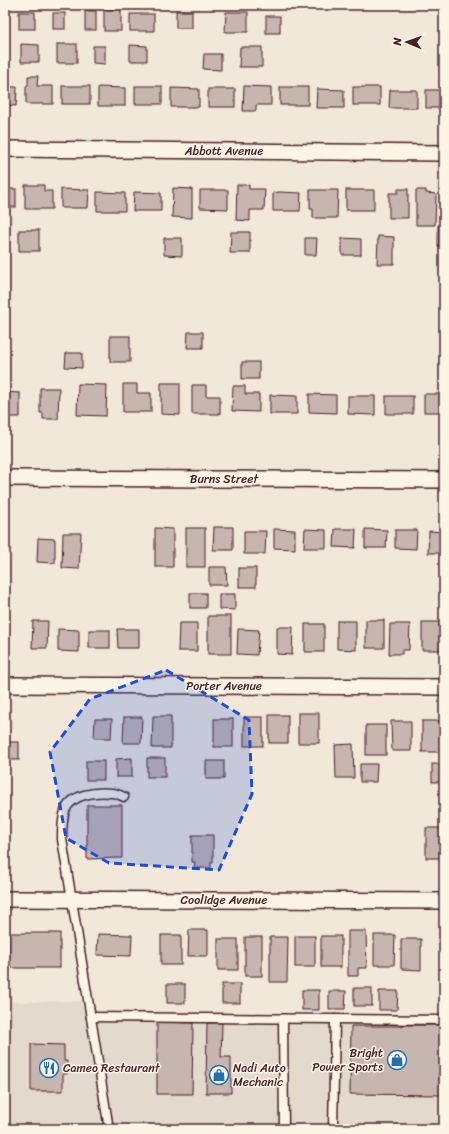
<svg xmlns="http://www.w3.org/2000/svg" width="449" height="1134" font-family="Sriracha,sans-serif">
  <rect width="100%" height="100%" fill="#f1e8da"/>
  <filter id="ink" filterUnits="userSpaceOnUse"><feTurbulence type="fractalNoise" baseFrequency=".025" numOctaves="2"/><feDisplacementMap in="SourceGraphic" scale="8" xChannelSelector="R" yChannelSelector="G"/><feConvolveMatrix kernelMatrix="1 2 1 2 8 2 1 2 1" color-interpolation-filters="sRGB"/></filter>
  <g filter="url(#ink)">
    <!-- built -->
    <polygon fill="#e4d9cd" points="88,1001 91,1017 444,1020 444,1129 5,1129 5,1002"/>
    <!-- building -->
    <g fill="#c7b6af" stroke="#4a1f2b">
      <rect x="104" y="9" width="17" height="22"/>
      <rect x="85" y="11" width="11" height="19"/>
      <rect x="176" y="11" width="16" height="17"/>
      <rect x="19" y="12" width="16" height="17"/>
      <polygon points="226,12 248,12 248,32 225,32"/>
      <rect x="53" y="13" width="12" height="16"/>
      <rect x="130" y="14" width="24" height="17"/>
      <rect x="266" y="16" width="14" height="17"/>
      <polygon points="21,44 39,45 39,62 21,62"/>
      <rect x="57" y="44" width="20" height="19"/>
      <polygon points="130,45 147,46 147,61 130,61"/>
      <polygon points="93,46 105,46 105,64 93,63"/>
      <polygon points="240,47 262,47 262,67 239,67"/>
      <polygon points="204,54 221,54 221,70 203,69"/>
      <polygon points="28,76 38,76 37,86 53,86 53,104 26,104 26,86 28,85"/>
      <rect x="62" y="86" width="28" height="18"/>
      <rect x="135" y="86" width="27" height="18"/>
      <polygon points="244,86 271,87 271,105 256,105 256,111 243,111"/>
      <polygon points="5,87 17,87 16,106 5,105"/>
      <polygon points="98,87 125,88 125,106 98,106"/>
      <rect x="280" y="87" width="28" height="18"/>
      <rect x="353" y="87" width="27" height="18"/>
      <polygon points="171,88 199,89 199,107 171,107"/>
      <rect x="208" y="89" width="27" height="18"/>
      <polygon points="317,89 344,90 344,108 316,108"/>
      <polygon points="390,90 417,90 417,108 389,108"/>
      <rect x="426" y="90" width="18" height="18"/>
      <polygon points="25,185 44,185 44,191 52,191 52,209 25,209"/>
      <polygon points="237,185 249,185 249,189 265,189 264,210 250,210 250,221 236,220"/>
      <polygon points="173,188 192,189 192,218 172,217"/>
      <rect x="5" y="189" width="11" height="18"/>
      <polygon points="61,189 89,190 88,208 61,208"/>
      <polygon points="398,189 408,189 408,218 389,218 389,193 398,193"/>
      <polygon points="200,190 228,190 228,209 200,208"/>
      <polygon points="310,190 338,190 337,218 313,218 313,209 310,209"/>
      <rect x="346" y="190" width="28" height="20"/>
      <polygon points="416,190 426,190 426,193 436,194 435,225 416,225"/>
      <polygon points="97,192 125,193 125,211 97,211"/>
      <polygon points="134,192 161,193 161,211 133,211"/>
      <polygon points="279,192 301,193 300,211 273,211 273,193"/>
      <rect x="438" y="226" width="6" height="20"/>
      <rect x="19" y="230" width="20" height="21"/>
      <polygon points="231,232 250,232 250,253 230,253"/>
      <polygon points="378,236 394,237 394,264 377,264"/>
      <polygon points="164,238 182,238 182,256 164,255"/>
      <polygon points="305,238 317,238 316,255 305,255"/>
      <polygon points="342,238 361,239 361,255 342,255"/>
      <polygon points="188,332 203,332 203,348 187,348"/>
      <rect x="110" y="336" width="20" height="26"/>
      <polygon points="66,353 82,353 82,368 65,367"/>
      <rect x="242" y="362" width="17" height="17"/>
      <polygon points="161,383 180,383 180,415 161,414"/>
      <polygon points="78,384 107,385 106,416 77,415"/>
      <polygon points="123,384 137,384 137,393 151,393 151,412 123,412"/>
      <polygon points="192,385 206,385 206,396 220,396 220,414 192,414"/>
      <polygon points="233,386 245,386 245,394 259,394 259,412 232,411"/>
      <polygon points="40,388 59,388 58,419 43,419 43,413 40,413"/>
      <polygon points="5,392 20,393 20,417 5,417"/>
      <polygon points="309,394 336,395 336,413 309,412"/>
      <rect x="424" y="394" width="20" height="18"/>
      <polygon points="270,395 297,396 297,414 270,414"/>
      <polygon points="348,396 375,396 375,415 348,414"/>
      <rect x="386" y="396" width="27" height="18"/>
      <polygon points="214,527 233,527 233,550 213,550"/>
      <polygon points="155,528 173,529 173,567 155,567"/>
      <rect x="186" y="528" width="19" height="39"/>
      <polygon points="274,529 295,530 295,549 274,548"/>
      <polygon points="305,529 326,530 326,548 304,548"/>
      <polygon points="335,529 356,529 355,548 334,547"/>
      <polygon points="365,529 387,530 386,548 365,548"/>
      <polygon points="395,530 417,530 416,549 395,548"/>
      <polygon points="244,531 266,531 265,554 244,554"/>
      <polygon points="429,531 444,532 444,553 428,553"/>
      <polygon points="63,533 81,533 79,569 62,568"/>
      <polygon points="38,538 55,539 55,563 37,562"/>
      <polygon points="209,567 226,567 227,585 209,585"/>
      <rect x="239" y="568" width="17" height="19"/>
      <rect x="190" y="593" width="16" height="15"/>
      <polygon points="219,594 235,594 235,610 219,609"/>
      <rect x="208" y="616" width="23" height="38"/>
      <rect x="366" y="620" width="18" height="28"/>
      <polygon points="33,621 48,621 47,648 32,648"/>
      <polygon points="337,621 356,621 356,650 337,649"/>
      <rect x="422" y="622" width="19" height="28"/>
      <polygon points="179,623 197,623 197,651 178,651"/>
      <rect x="305" y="624" width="19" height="28"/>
      <polygon points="390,624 410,624 409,650 402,650 402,654 389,654"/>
      <polygon points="277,627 293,627 292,655 277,654"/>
      <polygon points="58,629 79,630 79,652 58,651"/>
      <polygon points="117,629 139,629 139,648 118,648"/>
      <polygon points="238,629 259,630 257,655 237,654"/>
      <rect x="89" y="630" width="21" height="18"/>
      <rect x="298" y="713" width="21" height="30"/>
      <rect x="269" y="715" width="19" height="28"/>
      <polygon points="153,716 171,716 171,748 152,748"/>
      <polygon points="124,717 142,717 141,743 123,743"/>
      <rect x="244" y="717" width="19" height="29"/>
      <polygon points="95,719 112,719 111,738 94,738"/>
      <rect x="214" y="719" width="19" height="28"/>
      <polygon points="391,721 411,721 411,751 392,751"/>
      <rect x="422" y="721" width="20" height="31"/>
      <rect x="366" y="725" width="20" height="30"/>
      <rect x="5" y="742" width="14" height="18"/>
      <polygon points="353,744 354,778 336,778 335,745"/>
      <polygon points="132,758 132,777 116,777 116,759"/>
      <rect x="147" y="758" width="18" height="19"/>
      <rect x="86" y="761" width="18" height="19"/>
      <rect x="206" y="761" width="18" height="18"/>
      <polygon points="360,764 377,764 376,782 360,782"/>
      <rect x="432" y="764" width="12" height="18"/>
      <polygon points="87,805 122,805 122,858 87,859"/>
      <rect x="426" y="828" width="18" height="30"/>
      <polygon points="192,835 213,835 213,862 211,862 211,868 194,868 195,862 192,862"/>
      <polygon points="189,930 208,930 208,956 188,956"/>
      <polygon points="348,931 366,931 367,968 358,968 358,976 348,976"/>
      <rect x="5" y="933" width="55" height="35"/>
      <polygon points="98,934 132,935 131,956 97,955"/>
      <rect x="161" y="935" width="20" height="30"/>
      <polygon points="374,935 395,935 394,965 374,965"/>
      <rect x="295" y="936" width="20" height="31"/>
      <rect x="321" y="936" width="20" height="31"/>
      <rect x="245" y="937" width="17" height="39"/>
      <polygon points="270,937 288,937 287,982 270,982"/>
      <rect x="218" y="939" width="20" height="31"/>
      <polygon points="401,939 421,939 421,970 401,969"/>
      <rect x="167" y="984" width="18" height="19"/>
      <rect x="222" y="984" width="18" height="19"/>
      <rect x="354" y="988" width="18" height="18"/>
      <rect x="302" y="990" width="17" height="20"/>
      <polygon points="329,991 346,991 345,1009 329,1009"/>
      <polygon points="379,991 398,991 397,1010 379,1010"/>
      <polygon points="157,1022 193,1023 192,1094 157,1094"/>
      <polygon points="207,1023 222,1023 221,1057 231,1057 231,1093 206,1093"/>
      <polygon points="403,1025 444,1025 444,1095 350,1094 351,1026 403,1026"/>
      <polygon points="31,1044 64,1045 64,1061 67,1061 67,1074 63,1074 63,1091 31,1091"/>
    </g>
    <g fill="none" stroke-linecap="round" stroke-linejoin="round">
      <!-- service casing -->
      <g stroke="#4a1f2b" stroke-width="11">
        <g id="service">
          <polyline points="91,1017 444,1020"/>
          <polyline points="283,1019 284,1129"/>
          <path d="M109,1129L62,839C62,830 62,820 65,811C71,794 96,791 112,793C116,793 120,795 124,797"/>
          <polyline points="333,1129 335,1019"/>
        </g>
      </g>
      <!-- minor casing -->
      <g stroke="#4a1f2b" stroke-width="18">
        <g id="minor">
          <polyline points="5,149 444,153"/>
          <polyline points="5,478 444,480"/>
          <polyline points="5,685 444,687"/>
          <polyline points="5,899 444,901"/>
        </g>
      </g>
      <!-- service -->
      <use href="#service" stroke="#fcf5e5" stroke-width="8"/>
      <!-- minor -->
      <use href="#minor" stroke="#fcf5e5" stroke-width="15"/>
    </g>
  </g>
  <!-- marked area -->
  <path fill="#1d4ed8" fill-opacity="0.2" stroke="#1d4ed8" stroke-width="3" stroke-dasharray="8 5" stroke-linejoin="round" d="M166,670L249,720L252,794L219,870L109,863L66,838L50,752L90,699Z"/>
  <!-- icons -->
  <defs>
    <g id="shop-ring" transform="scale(1)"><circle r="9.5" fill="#fcf5e5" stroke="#1f6fb2" stroke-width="1.5"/><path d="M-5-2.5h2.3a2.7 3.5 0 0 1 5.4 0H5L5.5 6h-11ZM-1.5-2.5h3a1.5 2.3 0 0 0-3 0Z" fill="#1f6fb2"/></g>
    <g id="restaurant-ring" transform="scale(1)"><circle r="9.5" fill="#fcf5e5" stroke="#1f6fb2" stroke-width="1.5"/><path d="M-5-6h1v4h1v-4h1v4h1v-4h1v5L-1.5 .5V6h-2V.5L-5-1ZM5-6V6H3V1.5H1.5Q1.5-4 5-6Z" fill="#1f6fb2"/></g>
  </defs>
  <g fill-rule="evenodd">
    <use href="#shop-ring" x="397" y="1060"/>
    <use href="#restaurant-ring" x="49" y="1068"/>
    <use href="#shop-ring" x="219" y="1075"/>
  </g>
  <g text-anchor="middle" stroke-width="3" stroke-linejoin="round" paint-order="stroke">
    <!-- street labels -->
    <g font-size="12" fill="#4a1f2b" stroke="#fcf5e5">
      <text x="224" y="155">Abbott Avenue</text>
      <text x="224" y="483">Burns Street</text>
      <text x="224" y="690">Porter Avenue</text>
      <text x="224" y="904">Coolidge Avenue</text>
    </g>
    <!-- poi labels -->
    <g font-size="12" fill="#4a1f2b" stroke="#fcf5e5" text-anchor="start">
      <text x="383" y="1057" text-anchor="end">Bright<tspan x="383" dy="14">Power Sports</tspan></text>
      <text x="63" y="1072">Cameo Restaurant</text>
      <text x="233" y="1072">Nadi Auto<tspan x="233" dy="14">Mechanic</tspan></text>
    </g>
  </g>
  <!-- margin -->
  <rect width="449" height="1134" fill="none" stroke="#fcf5e5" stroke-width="20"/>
  <rect x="10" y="10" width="429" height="1114" fill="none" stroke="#4a1f2b" stroke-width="1.5" filter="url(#ink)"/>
  <!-- north arrow -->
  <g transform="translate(407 42) rotate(272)" stroke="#fcf5e5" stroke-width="3" paint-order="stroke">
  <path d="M0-3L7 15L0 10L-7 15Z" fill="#4a1f2b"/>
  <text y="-6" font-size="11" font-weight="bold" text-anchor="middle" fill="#4a1f2b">N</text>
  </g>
</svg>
